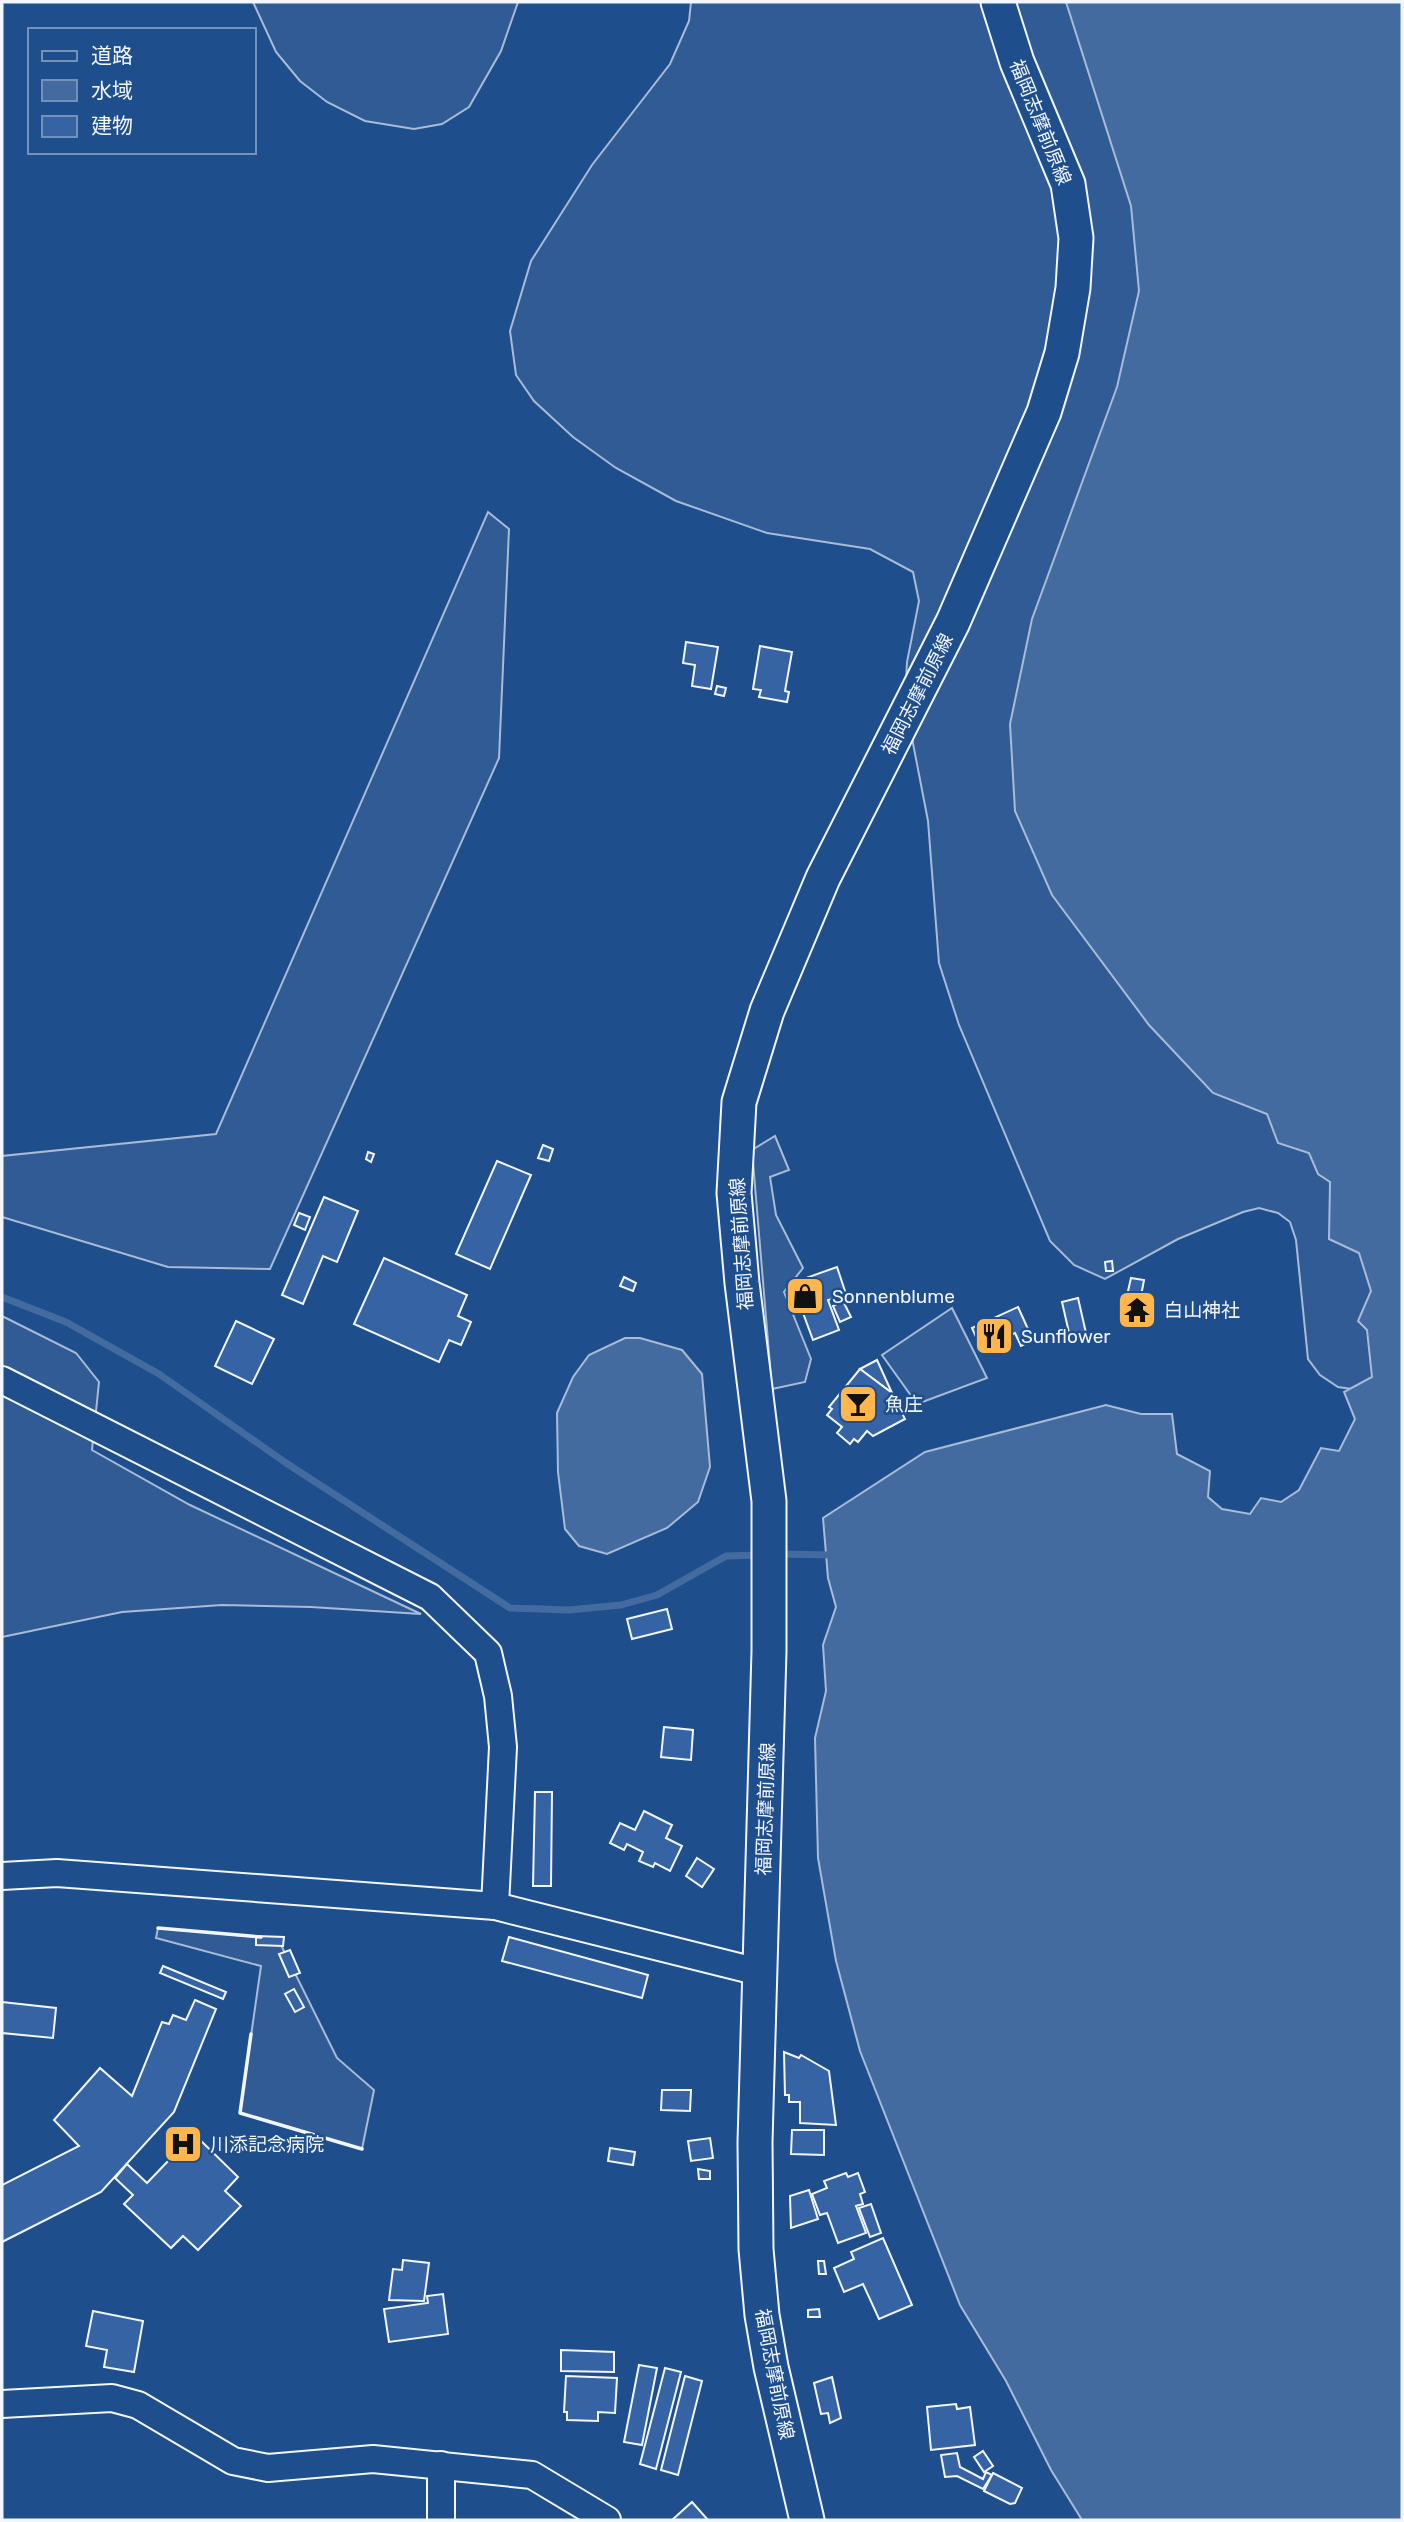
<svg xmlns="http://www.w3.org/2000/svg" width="1404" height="2522" font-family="Rubik,'Noto Sans JP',sans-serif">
  <rect width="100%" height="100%" fill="#1f4e8c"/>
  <!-- built -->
  <g fill="#305b95" stroke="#a8bbd7" stroke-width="2">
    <polygon points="253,2 518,2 501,51 469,107 442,124 414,129 365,121 327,102 300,81 276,52"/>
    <polygon points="691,2 1225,2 1396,1059 1373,1392 1338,1387 1320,1375 1308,1359 1296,1240 1290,1222 1278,1213 1259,1208 1243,1212 1178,1239 1105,1279 1074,1265 1050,1241 959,1025 939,963 928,821 905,702 907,662 919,601 913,572 870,549 767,533 676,501 616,468 573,437 534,401 516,375 510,331 531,261 592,165 670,64 689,21"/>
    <polygon points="488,512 509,529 499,758 270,1269 168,1267 2,1217 2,1156 216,1134"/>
    <polygon points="775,1136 789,1170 770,1177 776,1215 803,1268 784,1292 811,1359 805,1382 772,1389 752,1150"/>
    <polygon points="952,1308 987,1378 917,1404 882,1355"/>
    <polygon points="2,1316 76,1353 99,1382 92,1450 190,1505 421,1614 311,1607 222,1605 122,1612 2,1637"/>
    <polygon points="158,1928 278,1939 337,2058 374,2090 362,2149 240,2113 261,1966 156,1938"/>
  </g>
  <!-- water -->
  <g fill="#446ba0" stroke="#a8bbd7" stroke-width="2">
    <polygon points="1066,2 1402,2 1402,2520 1082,2520 1051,2470 1006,2381 960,2305 860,2051 836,1961 818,1858 815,1738 826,1691 823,1645 836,1607 828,1578 823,1518 925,1452 1106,1405 1141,1414 1172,1414 1177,1454 1210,1471 1208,1497 1222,1509 1250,1514 1261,1498 1281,1502 1299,1490 1321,1448 1339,1451 1355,1419 1344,1392 1372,1377 1367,1330 1358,1321 1371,1291 1359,1253 1329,1239 1330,1182 1318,1174 1309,1153 1278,1143 1267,1114 1213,1093 1149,1025 1052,895 1015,811 1010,724 1032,619 1117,387 1139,291 1131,206"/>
    <polygon points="625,1338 640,1338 682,1350 702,1374 710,1467 698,1502 667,1528 607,1554 579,1546 565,1529 558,1472 557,1413 573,1377 589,1355"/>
  </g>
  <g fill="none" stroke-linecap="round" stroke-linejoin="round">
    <!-- stream -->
    <g stroke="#446ba0" stroke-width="7">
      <polyline points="2,1297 66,1322 159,1374 286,1463 510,1608 569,1610 621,1605 657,1595 726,1556 761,1555"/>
      <polyline points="776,1554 834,1555"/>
    </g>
  </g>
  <!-- building -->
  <g fill="#3563a3" stroke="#f2f6ff" stroke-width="2">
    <polygon points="686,642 718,647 711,689 692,686 695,665 683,663"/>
    <polygon points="760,646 792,652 785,691 789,692 787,702 759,697 761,690 753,689"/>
    <polygon points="717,686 726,688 724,696 715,694"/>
    <polygon points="543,1145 553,1149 549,1161 538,1158"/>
    <polygon points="368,1152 374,1154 371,1162 366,1159"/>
    <polygon points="497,1161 531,1175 490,1269 456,1254"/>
    <polygon points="324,1197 358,1211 337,1262 323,1256 303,1304 282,1295"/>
    <polygon points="299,1213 310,1217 305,1230 294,1225"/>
    <polygon points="384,1258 467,1295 458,1316 471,1322 461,1345 449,1340 439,1362 354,1324"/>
    <polygon points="1112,1261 1113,1271 1106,1271 1105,1262"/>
    <polygon points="837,1267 846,1294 828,1300 839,1330 813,1340 792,1283"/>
    <polygon points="624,1277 636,1283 633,1291 620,1286"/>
    <polygon points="1131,1278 1144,1280 1141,1296 1153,1298 1149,1326 1121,1322"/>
    <polygon points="1078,1298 1086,1333 1070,1337 1062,1302"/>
    <polygon points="843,1301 851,1317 840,1322 833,1306"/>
    <polygon points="1018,1307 1033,1340 1021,1346 1015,1333 981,1348 972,1328"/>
    <polygon points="236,1321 274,1339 252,1384 215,1366"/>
    <polygon points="877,1360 892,1393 860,1369"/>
    <polygon points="860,1369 892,1393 905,1419 873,1436 867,1431 858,1442 854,1439 850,1444 837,1433 842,1427 827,1415 832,1409 829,1407"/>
    <polygon points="667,1609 672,1629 632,1639 627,1619"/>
    <polygon points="664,1727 693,1730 691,1760 661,1757"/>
    <polygon points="535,1792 552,1792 551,1886 533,1886"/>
    <polygon points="644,1811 672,1825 666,1838 682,1846 670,1871 655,1863 653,1867 639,1861 643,1852 627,1844 624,1850 610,1843 620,1823 635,1830"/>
    <polygon points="697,1858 714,1869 702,1887 686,1876"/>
    <polygon points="256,1936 284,1937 283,1946 256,1945"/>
    <polygon points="509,1937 648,1975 642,1998 502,1961"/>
    <polygon points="290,1950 300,1973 289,1977 279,1954"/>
    <polygon points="163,1966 226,1992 223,1999 160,1973"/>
    <polygon points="294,1989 304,2007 295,2012 285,1994"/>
    <polygon points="195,2000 216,2009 174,2112 101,2192 2,2242 2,2185 79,2146 54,2120 100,2068 132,2096 162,2022 169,2024 173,2015 186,2020"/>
    <polygon points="2,2002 56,2008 53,2038 2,2033"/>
    <polygon points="784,2052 799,2058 801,2055 829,2071 836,2125 800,2123 800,2102 789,2102 789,2095 785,2095"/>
    <polygon points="662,2090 691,2090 690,2111 661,2110"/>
    <polygon points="792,2130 824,2130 824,2155 791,2154"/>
    <polygon points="194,2134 238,2177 225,2191 241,2206 198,2250 183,2236 171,2248 124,2204 133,2195 115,2178 127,2164 147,2183"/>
    <polygon points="710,2138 713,2158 691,2161 688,2141"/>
    <polygon points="610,2148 635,2152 633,2165 608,2161"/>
    <polygon points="698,2169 710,2171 710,2179 699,2179"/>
    <polygon points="846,2173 848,2177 858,2173 865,2192 860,2194 863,2204 856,2206 866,2233 838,2243 827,2213 820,2215 812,2194 827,2188 824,2181"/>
    <polygon points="809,2190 818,2219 791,2228 790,2196"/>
    <polygon points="871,2204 881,2233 870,2237 859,2208"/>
    <polygon points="883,2238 912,2305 879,2319 863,2284 844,2292 834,2268 854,2259 851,2252"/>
    <polygon points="403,2260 429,2263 424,2301 389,2300 393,2269 402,2270"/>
    <polygon points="818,2261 824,2261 826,2274 819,2274"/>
    <polygon points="443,2294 448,2334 389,2342 384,2309 428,2303 427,2296"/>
    <polygon points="819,2309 820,2317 808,2317 808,2310"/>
    <polygon points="93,2311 143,2321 134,2372 104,2367 107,2350 86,2346"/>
    <polygon points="561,2350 614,2352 614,2372 561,2371"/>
    <polygon points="639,2365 657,2368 642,2445 624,2442"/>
    <polygon points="665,2368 681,2372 656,2469 640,2464"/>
    <polygon points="566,2376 617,2378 615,2413 598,2412 598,2421 567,2420 567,2412 564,2412"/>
    <polygon points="685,2376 702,2381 678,2475 661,2470"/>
    <polygon points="832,2377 841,2418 830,2423 828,2413 821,2414 814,2383"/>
    <polygon points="956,2404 957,2409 970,2407 975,2445 931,2450 927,2407"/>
    <polygon points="983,2451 993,2466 984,2472 974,2457"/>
    <polygon points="957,2453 960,2467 983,2479 986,2472 992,2475 983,2489 957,2476 945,2477 941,2455"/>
    <polygon points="993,2473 1022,2488 1015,2503 1010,2504 984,2491"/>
    <polygon points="692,2502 708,2520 672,2520"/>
  </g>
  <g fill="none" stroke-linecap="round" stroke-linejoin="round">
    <!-- minor casing -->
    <g stroke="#f2f6ff" stroke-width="30">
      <g id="minor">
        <polyline points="2,1380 430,1597 488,1653 498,1696 503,1747 495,1906"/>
        <polyline points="2,1876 57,1873 495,1906 759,1972"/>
        <polyline points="2,2404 112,2398 138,2405 233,2461 268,2468 373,2459 532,2475 607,2520"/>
        <polyline points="441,2520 441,2465"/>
      </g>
    </g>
    <!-- major casing -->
    <g stroke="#f2f6ff" stroke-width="37">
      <polyline id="major" points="807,2520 771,2367 762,2315 756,2249 755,2142 769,1651 769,1501 742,1283 734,1193 739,1102 767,1011 823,878 953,622 1044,412 1062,353 1073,288 1076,238 1068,184 1017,62 998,2"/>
    </g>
    <!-- minor -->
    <use href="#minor" stroke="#1f4e8c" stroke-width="26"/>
    <!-- major -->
    <use href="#major" stroke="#1f4e8c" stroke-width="33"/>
    <!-- wall -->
    <g stroke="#f2f6ff" stroke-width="3.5">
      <polyline points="158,1928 261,1937"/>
      <polyline points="251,2034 240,2113 362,2149"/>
    </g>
  </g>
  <!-- icons -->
  <defs>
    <g id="shop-square" transform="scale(2.0125)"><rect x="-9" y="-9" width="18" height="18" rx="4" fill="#ffb74d" stroke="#1f4e8c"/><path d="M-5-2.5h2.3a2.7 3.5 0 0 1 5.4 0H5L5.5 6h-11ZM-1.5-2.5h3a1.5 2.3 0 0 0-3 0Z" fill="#111"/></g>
    <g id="temple-square" transform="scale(2.0125)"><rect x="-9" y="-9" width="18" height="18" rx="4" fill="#ffb74d" stroke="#1f4e8c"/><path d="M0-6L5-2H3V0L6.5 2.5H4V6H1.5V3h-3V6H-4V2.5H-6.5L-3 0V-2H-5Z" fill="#111"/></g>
    <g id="restaurant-square" transform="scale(2.0125)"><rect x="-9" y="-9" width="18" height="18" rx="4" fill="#ffb74d" stroke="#1f4e8c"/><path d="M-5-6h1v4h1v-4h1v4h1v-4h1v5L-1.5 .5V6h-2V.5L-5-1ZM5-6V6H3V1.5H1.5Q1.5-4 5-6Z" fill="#111"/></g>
    <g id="bar-square" transform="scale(2.0125)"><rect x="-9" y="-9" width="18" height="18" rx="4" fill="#ffb74d" stroke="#1f4e8c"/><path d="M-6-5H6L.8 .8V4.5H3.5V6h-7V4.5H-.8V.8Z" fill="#111"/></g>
    <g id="hospital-square" transform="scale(2.0125)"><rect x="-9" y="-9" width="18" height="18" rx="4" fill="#ffb74d" stroke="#1f4e8c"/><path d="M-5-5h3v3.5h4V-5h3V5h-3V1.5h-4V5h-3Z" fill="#111"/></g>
  </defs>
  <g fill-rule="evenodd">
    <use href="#shop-square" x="805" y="1296"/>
    <use href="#temple-square" x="1137" y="1310"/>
    <use href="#restaurant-square" x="994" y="1336"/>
    <use href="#bar-square" x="858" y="1404"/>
    <use href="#hospital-square" x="183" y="2144"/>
  </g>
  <g text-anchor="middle" stroke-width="5" stroke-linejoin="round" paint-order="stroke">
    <!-- street labels -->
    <g font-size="19" fill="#f2f6ff" stroke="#1f4e8c">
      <text transform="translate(1041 122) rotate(68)" y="7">福岡志摩前原線</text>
      <text transform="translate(917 694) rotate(-63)" y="7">福岡志摩前原線</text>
      <text transform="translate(741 1244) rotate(-94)" y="7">福岡志摩前原線</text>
      <text transform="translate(765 1809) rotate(-88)" y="7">福岡志摩前原線</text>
      <text transform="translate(775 2374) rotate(79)" y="7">福岡志摩前原線</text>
    </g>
    <!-- poi labels -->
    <g font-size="19" fill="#f2f6ff" stroke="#1f4e8c" text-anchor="start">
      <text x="832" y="1303">Sonnenblume</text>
      <text x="1164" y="1317">白山神社</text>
      <text x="1021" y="1343">Sunflower</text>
      <text x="885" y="1411">魚庄</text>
      <text x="210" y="2151">川添記念病院</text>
    </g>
  </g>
  <!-- border -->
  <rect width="1404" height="2522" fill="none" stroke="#f2f6ff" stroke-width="7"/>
  <!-- legend -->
  <rect x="28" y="28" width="228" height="126" fill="#1f4e8c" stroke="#7391ba" stroke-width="2"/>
  <rect x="42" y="51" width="35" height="10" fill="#1f4e8c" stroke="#7391ba" stroke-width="2"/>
  <text x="91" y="63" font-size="21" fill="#f2f6ff">道路</text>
  <rect x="42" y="80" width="35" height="21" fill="#446ba0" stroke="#7391ba" stroke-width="2"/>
  <text x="91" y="98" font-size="21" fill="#f2f6ff">水域</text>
  <rect x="42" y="116" width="35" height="21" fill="#3563a3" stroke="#7391ba" stroke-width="2"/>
  <text x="91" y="133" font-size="21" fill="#f2f6ff">建物</text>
</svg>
